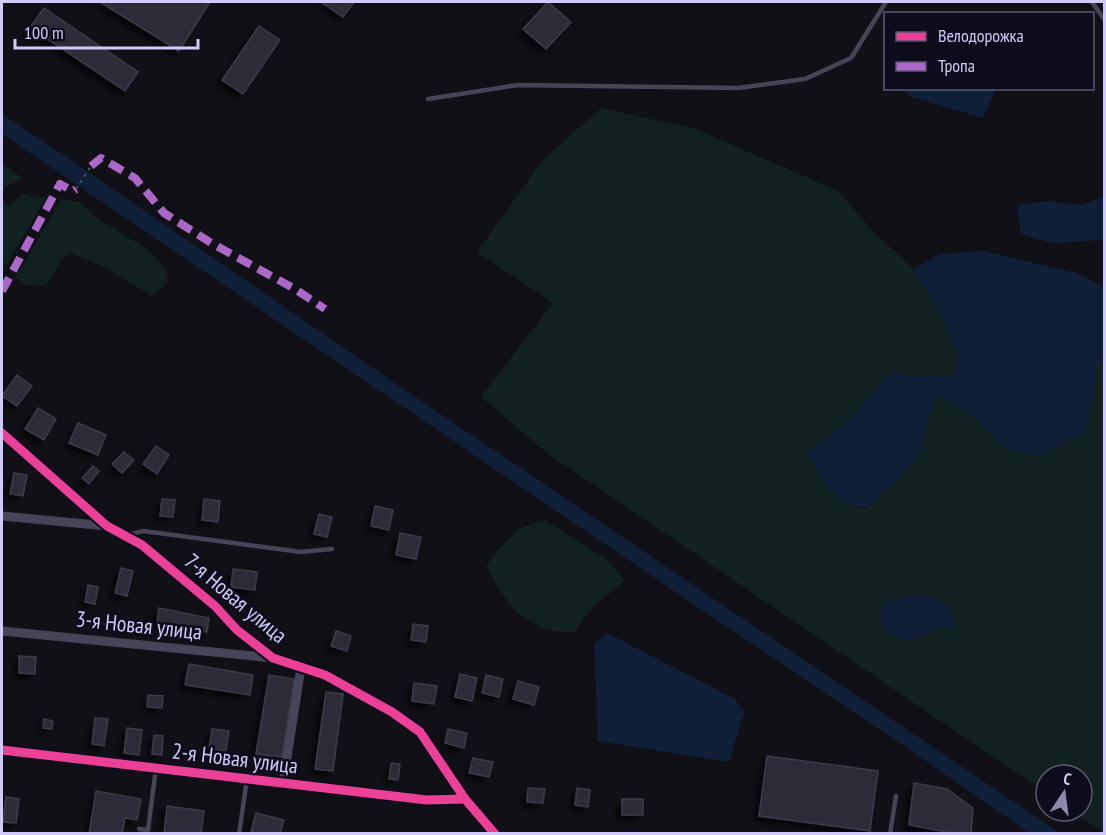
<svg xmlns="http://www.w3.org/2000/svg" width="1106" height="835" font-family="'PT Sans Narrow',sans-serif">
  <defs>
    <filter id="shadow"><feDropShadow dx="-5" dy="5" stdDeviation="3" flood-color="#0009"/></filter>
  </defs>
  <rect width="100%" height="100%" fill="#101016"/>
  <!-- green -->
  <g fill="#102120" fill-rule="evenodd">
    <path d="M601,108L696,129L838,191L875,233L914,269L941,316L959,355L952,376H910L893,372C876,385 866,402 851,417C838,431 822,441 806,452L855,508L868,507L898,480L920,452L928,417L939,394L978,420L1003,448L1038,456L1056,446L1094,397L1095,366L1104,361V833L1072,811H1082V775H1046V793L547,453L481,397L553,303L477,252L542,161ZM881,605L955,627L939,628L907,641L882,631Z"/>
    <polygon points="2,164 23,178 5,187 2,193"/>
    <polygon points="23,194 46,198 6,266 2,264 2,197 8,207"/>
    <path d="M61,199L79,202L95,217L150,251L166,269L168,283L152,296L106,268L71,253L61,260L48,284C34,288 26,288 16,277Z"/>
    <polygon points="545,520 607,560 625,581 594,606 573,633 546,630 517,613 497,587 486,567 495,553 519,528"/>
  </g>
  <!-- water -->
  <g fill="#0f1f38">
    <polygon points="996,89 983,118 912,97 899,89"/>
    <polygon points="2,114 71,160 386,377 1060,833 1029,833 900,743 718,621 2,134"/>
    <polygon points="1104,197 1104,240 1051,243 1021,234 1017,205 1049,201 1082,205"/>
    <path d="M983,251L1076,273L1104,287V361L1095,366L1094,397L1084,433L1038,456L1003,448L978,420L939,394L928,417L920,452L898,480L868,507C834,508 821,477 806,452C822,441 838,431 851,417C866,402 876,385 893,372L910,376H952L959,355L941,316L914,269L940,254Z"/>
    <polygon points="926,594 949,607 956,627 939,628 907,641 882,631 881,605 910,595"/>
    <polygon points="607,633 735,699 744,712 729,762 598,741 594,644"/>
  </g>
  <!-- building -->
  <g fill="#2e2c39" stroke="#3c3a4a" stroke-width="1.5" filter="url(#shadow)">
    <polygon points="100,2 210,2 179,51"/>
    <polygon points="321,2 354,2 343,17"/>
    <polygon points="548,2 571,22 546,49 523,29"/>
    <polygon points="44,8 138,72 125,91 30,27"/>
    <polygon points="259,26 280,40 243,94 222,80"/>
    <polygon points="17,375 32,386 17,406 2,396"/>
    <polygon points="38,408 56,419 44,440 25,429"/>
    <polygon points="78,423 106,435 98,455 69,443"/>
    <polygon points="156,446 169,455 157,474 143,464"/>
    <polygon points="124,452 134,460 122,473 112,464"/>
    <polygon points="93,466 99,471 89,484 82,478"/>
    <polygon points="14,473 27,475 23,496 10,494"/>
    <polygon points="162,499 175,500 173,517 160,516"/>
    <polygon points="204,499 220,501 218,522 202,520"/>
    <polygon points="375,506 393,510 389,530 371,526"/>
    <polygon points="319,514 332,517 327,537 314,534"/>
    <polygon points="400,533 421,537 416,559 396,555"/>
    <polygon points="121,568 133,571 127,596 115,593"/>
    <polygon points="233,569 257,572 255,590 231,587"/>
    <polygon points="88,585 98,587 95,604 85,602"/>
    <polygon points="159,608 209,618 207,632 157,623"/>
    <polygon points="413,624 428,626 426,642 411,640"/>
    <polygon points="336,631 351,636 347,651 331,646"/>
    <polygon points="19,656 36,657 35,674 19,673"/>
    <polygon points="189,664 253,675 250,695 185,685"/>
    <polygon points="460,674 477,678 472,701 455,697"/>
    <polygon points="269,675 294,679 282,757 256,754"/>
    <polygon points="486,675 503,679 499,697 482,693"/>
    <polygon points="518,681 539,687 534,705 513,699"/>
    <polygon points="414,683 437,686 434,704 412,701"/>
    <polygon points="326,692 343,694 333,771 315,769"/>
    <polygon points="148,695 163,696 162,708 147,707"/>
    <polygon points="95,718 108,719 104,746 92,744"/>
    <polygon points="44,719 53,721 52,729 43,728"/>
    <polygon points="127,728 142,730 139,755 124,753"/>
    <polygon points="212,729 229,731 226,751 209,749"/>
    <polygon points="448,729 467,733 464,748 445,743"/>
    <polygon points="154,735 163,736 162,755 152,754"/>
    <polygon points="767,756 878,771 870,831 759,816"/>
    <polygon points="473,758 493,762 489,777 469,773"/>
    <polygon points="391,763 400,764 398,780 389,779"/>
    <polygon points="914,783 947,789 973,808 971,834 957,834 909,825"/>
    <polygon points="528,788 545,789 543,803 527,802"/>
    <polygon points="577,788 590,790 588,807 575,805"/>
    <polygon points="96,791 141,799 137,820 125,818 122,834 89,834"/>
    <polygon points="6,797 19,799 16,823 3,822"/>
    <rect x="622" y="799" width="21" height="16"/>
    <polygon points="167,806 204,811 201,834 164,834"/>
    <polygon points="256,813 284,820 280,834 259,834 251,831"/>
  </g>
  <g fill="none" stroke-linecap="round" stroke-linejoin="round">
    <!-- path -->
    <polyline stroke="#48555f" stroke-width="2" stroke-dasharray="3 4.5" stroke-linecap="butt" points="76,189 91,166"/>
    <!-- lane -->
    <g stroke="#454557" stroke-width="4.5">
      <polyline points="1092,2 1104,19"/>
      <polyline points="428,99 518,85 738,88 805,79 851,58 886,2"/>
      <polyline points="127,535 143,531 301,552 332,549"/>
      <polyline points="139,829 148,830 156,768"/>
      <polyline points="239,834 247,779"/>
      <polyline points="890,834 896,796"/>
    </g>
    <!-- street -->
    <g stroke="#454557" stroke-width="9">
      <polyline points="2,433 107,526 142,545 215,606 237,630 273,658 325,675 392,712 420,732 465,799 495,834"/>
      <polyline points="2,516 107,526"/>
      <polyline points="2,631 273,658"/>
      <polyline points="2,750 427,800 465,799"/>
      <polyline points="283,783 301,667"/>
    </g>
    <!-- quiet -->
    <g stroke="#ac68c9" stroke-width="8" stroke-dasharray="15 8" stroke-linecap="butt">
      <polyline points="91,166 101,158 135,178 164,213 213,244 295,289 325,309"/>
      <polyline points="2,291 60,184 73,191 76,189"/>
    </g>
    <!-- cycleway casing -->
    <g stroke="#0e0c1a" stroke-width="13">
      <g id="cycleway">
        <polyline points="2,433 107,526 142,545 215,606 237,630 273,658 325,675 392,712 420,732 465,799 495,834"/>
        <polyline points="2,750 427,800 465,799"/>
      </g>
    </g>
    <!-- cycleway -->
    <use href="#cycleway" stroke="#ea4096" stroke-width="9"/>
  </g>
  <g text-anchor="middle" stroke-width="5" stroke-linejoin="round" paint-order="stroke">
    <!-- street labels -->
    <g font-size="22" fill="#cfcafa" stroke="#0e0c1a">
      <text transform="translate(236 598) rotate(40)" y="8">7-я Новая улица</text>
      <text transform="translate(139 625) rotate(6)" y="8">3-я Новая улица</text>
      <text transform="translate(235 758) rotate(7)" y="8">2-я Новая улица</text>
    </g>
  </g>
  <!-- border -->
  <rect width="1106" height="835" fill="none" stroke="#cfcafa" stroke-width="6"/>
  <!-- legend -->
  <rect x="884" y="12" width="210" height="78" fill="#0e0c1a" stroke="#5b5874" stroke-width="1.5"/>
  <rect x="896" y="32" width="30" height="9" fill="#ea4096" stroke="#5b5874" stroke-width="1.5"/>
  <text x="938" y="42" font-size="18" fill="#cfcafa">Велодорожка</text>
  <rect x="896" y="62" width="30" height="9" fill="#ac68c9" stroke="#5b5874" stroke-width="1.5"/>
  <text x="938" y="72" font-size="18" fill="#cfcafa">Тропа</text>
  <!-- north arrow -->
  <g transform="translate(1064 793) rotate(13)"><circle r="28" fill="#0e0c1a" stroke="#5b5874" stroke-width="1.5"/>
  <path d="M0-4.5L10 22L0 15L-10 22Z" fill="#8c89aa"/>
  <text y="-9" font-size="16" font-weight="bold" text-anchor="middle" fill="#cfcafa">С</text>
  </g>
  <!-- scale -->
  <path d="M15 39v9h183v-9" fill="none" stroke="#cfcafa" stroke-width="3"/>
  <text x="24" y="39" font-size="18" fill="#cfcafa" stroke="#0e0c1a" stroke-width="4.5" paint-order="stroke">100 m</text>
</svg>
